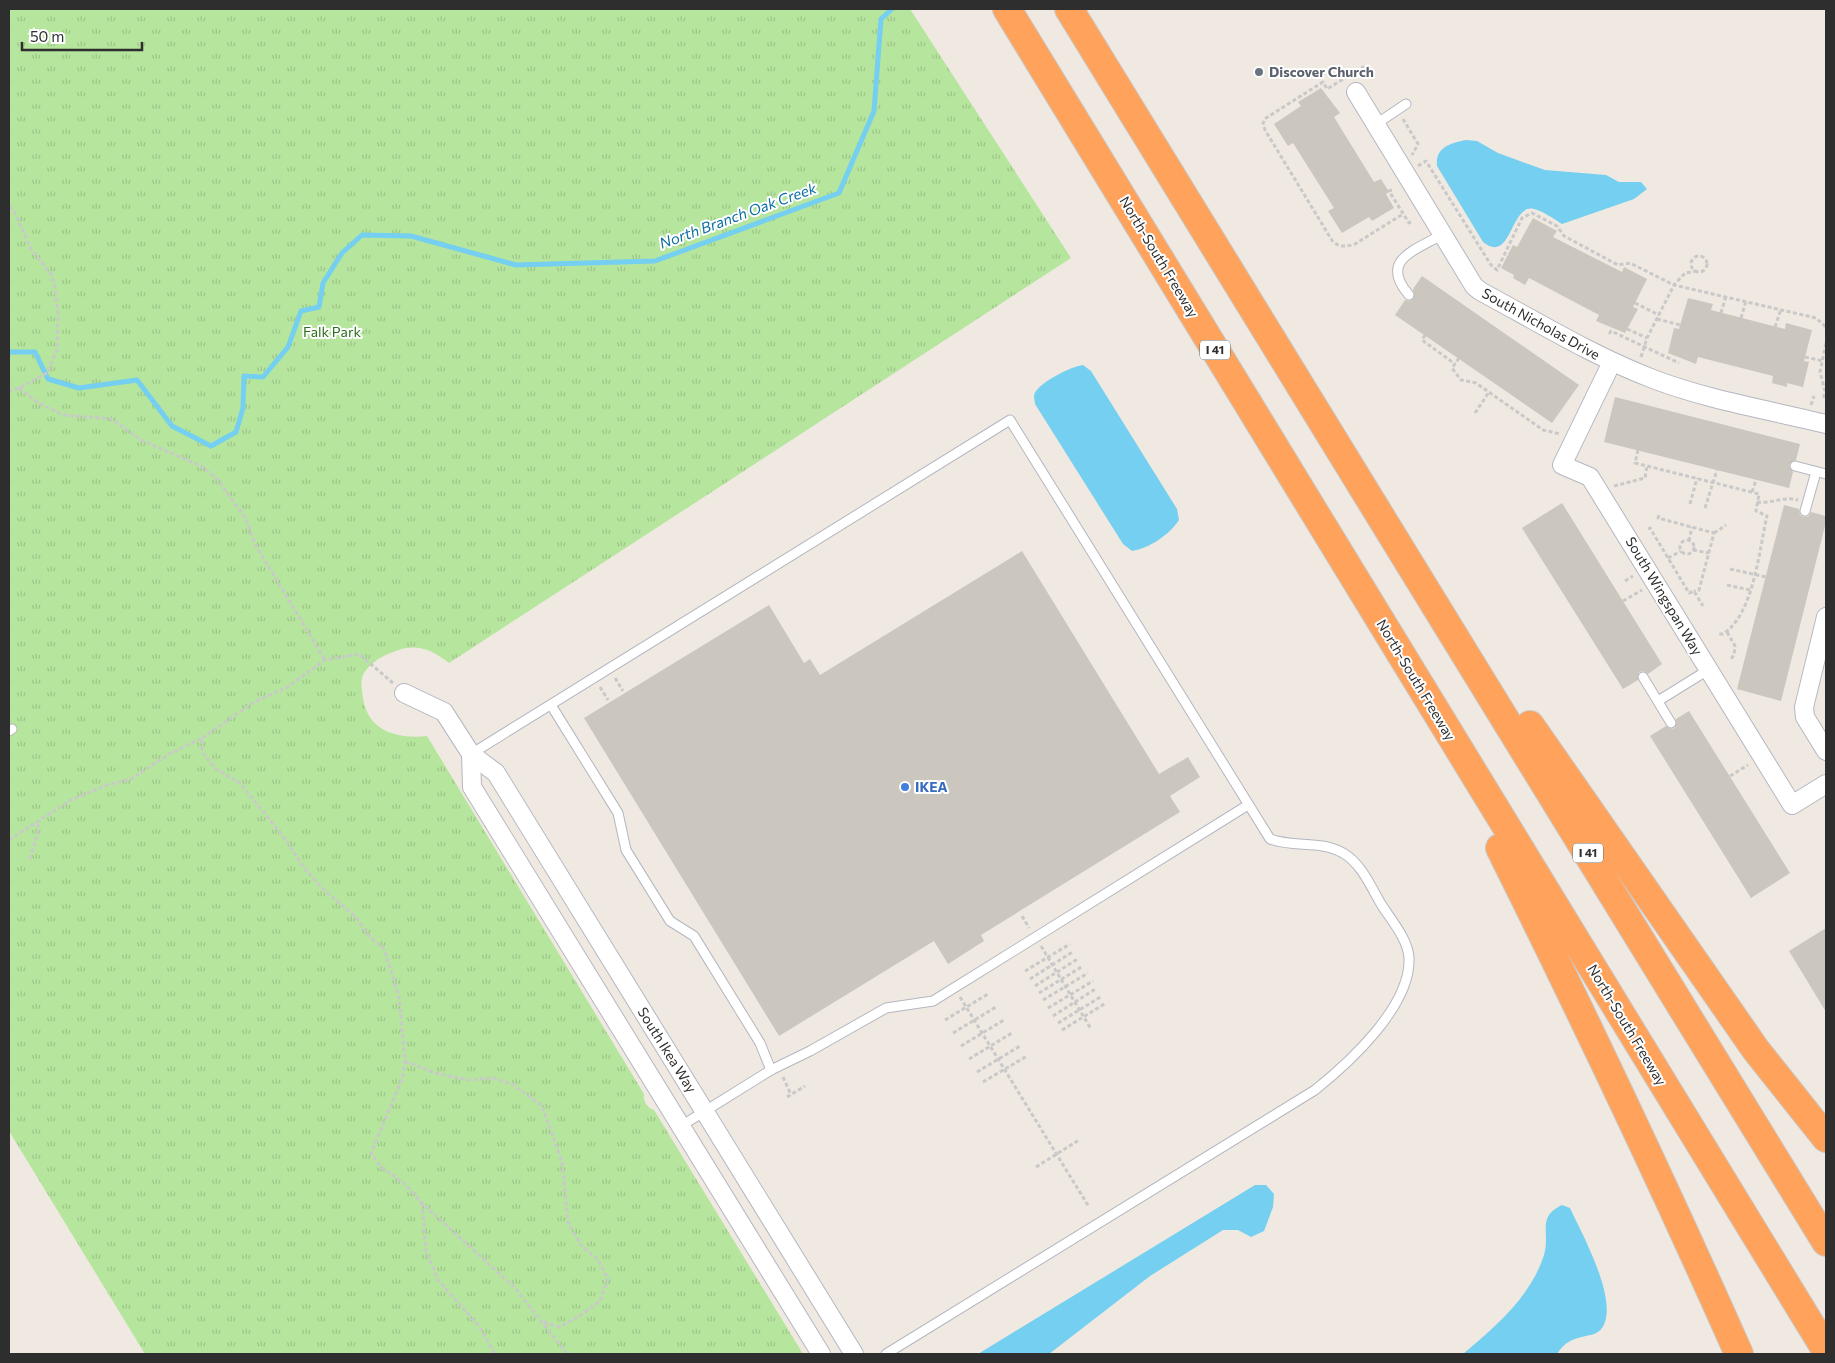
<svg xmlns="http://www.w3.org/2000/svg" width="1835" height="1363" font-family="Commissioner,sans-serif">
  <defs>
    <pattern id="park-tufts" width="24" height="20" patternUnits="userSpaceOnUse" patternTransform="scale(1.25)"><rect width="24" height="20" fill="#b6e59e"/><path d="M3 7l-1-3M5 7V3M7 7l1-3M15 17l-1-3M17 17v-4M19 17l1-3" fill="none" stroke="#9dc588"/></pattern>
  </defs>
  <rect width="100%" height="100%" fill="#efe9e1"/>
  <!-- park -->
  <path fill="url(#park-tufts)" d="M9,9H910L1071,258L449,663C425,644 409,643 382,657C376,660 366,668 363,675C360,682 362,691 363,698C368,732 398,739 427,736L644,1094C643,1101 647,1108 654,1110L803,1354H145L9,1131Z"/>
  <!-- water -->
  <g fill="#75cff0">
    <path d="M1466,140L1477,141L1498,153L1545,170L1606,175L1619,182H1641L1647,189L1634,199L1562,224C1554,219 1543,211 1534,209C1510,203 1512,265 1483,242L1437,166C1435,147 1451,143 1466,140Z"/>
    <path d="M1083,365L1091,371L1177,509L1179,520C1169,535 1150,548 1132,551L1123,544L1035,404C1035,402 1034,399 1034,396C1035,384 1072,366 1083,365Z"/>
    <polygon points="1255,1185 1266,1185 1274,1194 1273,1207 1264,1231 1251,1237 1238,1230 1223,1230 1150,1276 1049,1354 978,1354"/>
    <path d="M1562,1205L1570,1208C1582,1234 1620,1302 1602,1328C1593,1341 1572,1330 1557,1354H1463C1495,1327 1529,1298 1543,1258C1552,1234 1535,1218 1562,1205Z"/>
  </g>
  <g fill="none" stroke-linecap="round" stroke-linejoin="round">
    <!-- stream -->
    <polyline stroke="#75cff0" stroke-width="5" points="9,352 35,352 48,379 79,388 137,380 172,426 211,446 236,432 243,408 244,376 263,377 288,347 301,311 319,307 323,283 342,253 362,235 411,236 516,265 655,261 839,193 874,111 881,19 892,9"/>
  </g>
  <!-- building -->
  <g fill="#cbc7bf">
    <polygon points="1321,88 1340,113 1334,117 1374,182 1381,179 1389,192 1386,194 1394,208 1372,221 1369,217 1342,233 1328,211 1334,208 1293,143 1288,146 1274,124 1301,106 1298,102"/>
    <polygon points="1533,218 1557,231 1553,237 1622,272 1624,267 1647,279 1633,307 1638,309 1625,333 1596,321 1599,315 1529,278 1525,285 1513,278 1514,275 1501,268 1513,245 1517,247"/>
    <polygon points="1422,276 1579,385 1552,423 1395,315 1405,300 1410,301 1414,298 1413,289"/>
    <polygon points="1688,298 1713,304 1711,310 1785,329 1786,323 1812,330 1804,361 1809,362 1803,387 1787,383 1787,387 1772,383 1773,376 1698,357 1696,364 1668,353 1674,328 1679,329"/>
    <polygon points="1615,397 1800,444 1796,460 1789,465 1793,472 1789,488 1604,442"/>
    <polygon points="1562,503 1662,664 1648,674 1643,671 1639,672 1638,680 1623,689 1522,528"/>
    <polygon points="1784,505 1799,509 1800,515 1804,517 1809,516 1811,512 1826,516 1826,522 1781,701 1737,689"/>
    <polygon points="1022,551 1159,774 1188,757 1200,777 1170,796 1180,812 981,935 984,941 948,964 934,941 779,1036 584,718 769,605 804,663 810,659 820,675"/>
    <polygon points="1689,711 1790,873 1751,898 1650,736 1666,726 1671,729 1675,728 1676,719"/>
    <polygon points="1826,928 1826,1012 1789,951"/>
  </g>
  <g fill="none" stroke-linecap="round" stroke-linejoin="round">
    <!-- lane casing -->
    <g stroke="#b4b7c1" stroke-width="11">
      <g id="lane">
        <polyline points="1376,124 1406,104"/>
        <path d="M1409,295C1379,260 1414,251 1443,234"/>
        <polyline points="1795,466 1826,474"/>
        <polyline points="1805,511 1816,472"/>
        <polyline points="1643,677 1671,723"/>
        <polyline points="1658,701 1708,670"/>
        <polyline points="551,705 618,813 626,850 670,921 694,936 760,1043 771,1070"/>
        <polyline points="9,731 12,729"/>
        <path d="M471,754L1010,420L1270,839C1294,848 1321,840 1343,853C1361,863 1371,887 1381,904C1391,920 1408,939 1409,958C1411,1006 1350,1062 1315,1090L886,1354"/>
        <polyline points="681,1126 771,1070 810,1051 886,1008 933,1001 1248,805"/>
      </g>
    </g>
    <!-- street casing -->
    <g stroke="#b4b7c1" stroke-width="20">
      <g id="street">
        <path d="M1356,92L1474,286L1480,291C1536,321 1593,356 1653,379C1708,400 1769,410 1826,424"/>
        <polyline points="1612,362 1562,465 1590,477 1792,805 1826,784"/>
        <polyline points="1826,617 1804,707 1805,717 1826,751"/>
        <polyline points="404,693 444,712 471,754 496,773 854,1354"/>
        <polyline points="471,754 472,787 821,1354"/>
      </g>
    </g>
    <!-- highway casing -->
    <g stroke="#c9c9c9" stroke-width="30">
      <g id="highway">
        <polyline points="1007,9 1826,1350"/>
        <polyline points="1069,9 1826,1242"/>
        <polyline points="1530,725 1756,1050 1826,1138"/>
        <path d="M1500,848C1583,1015 1663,1183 1739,1354"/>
      </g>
    </g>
    <!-- path -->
    <g stroke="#c9c9c9" stroke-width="3" stroke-dasharray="4 2.5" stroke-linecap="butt">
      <path d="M1364,69L1363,67L1327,89L1323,82L1266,118L1263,123L1265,130L1333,242C1340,247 1346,247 1355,244L1403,214"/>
      <polyline points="1403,119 1418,144 1412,155"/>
      <polyline points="1418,166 1426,161 1491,265 1497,270 1522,218 1532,213 1557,226 1564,236 1618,265 1630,263 1674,285 1685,273 1696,271"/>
      <polyline points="1392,190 1389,191 1409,223 1411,222"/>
      <polyline points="9,207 14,211 31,249 51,274 55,287 58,314 57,350 47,373 19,388 9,391"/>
      <circle cx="1699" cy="264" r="8"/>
      <polyline points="1635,303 1659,315"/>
      <polyline points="1721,313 1726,296"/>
      <polyline points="1741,318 1746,301"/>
      <polyline points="1657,319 1680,325"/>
      <polyline points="1775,327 1781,309"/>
      <polyline points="1627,329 1647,338"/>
      <polyline points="1609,334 1611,331 1679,363"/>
      <polyline points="1425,335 1422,340 1455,364"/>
      <polyline points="1641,357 1647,338 1674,285 1816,318 1826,327"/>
      <polyline points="1805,357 1823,361"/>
      <polyline points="1459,358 1452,368 1461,380 1476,383 1543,430 1560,434"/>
      <polyline points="19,388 40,404 64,415 112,419 141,440 201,466 217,479 246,519 255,544 325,660"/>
      <polyline points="1824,398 1825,391 1820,372 1826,343"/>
      <polyline points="1811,405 1814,396"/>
      <polyline points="1475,413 1489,392"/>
      <path d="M1638,450L1635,463L1759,494L1756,511L1767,516C1759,550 1754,614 1723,634H1717"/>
      <polyline points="1614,486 1645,478 1647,466"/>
      <polyline points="1752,492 1756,480"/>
      <path d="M1757,502C1771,504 1783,496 1798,500"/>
      <polyline points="1690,504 1697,478"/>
      <polyline points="1705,508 1717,470"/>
      <polyline points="1659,515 1658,518 1714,533 1699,590 1694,591"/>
      <polyline points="1648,529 1650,528 1689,593 1694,591 1703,606"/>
      <polyline points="1714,533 1726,525"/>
      <circle cx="1687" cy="547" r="7"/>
      <polyline points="1689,541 1692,527"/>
      <polyline points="1693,550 1709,553"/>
      <polyline points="1668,558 1681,551"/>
      <polyline points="1730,569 1766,577"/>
      <polyline points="1625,581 1633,576"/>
      <polyline points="1727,585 1750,590"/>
      <polyline points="1623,601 1642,590"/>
      <polyline points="1727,632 1735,646 1734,655 1730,660"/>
      <polyline points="615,678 623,691"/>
      <polyline points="393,683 359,654 325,660 286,688 254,702 202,738 202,752 216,769 240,783 286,840 304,868 325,891 356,917 367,934 384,949 399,997 405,1061 402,1079 371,1153 381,1167 404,1183 422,1203 516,1289 567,1354"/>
      <polyline points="600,687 608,700"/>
      <polyline points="1730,776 1748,765"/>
      <polyline points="9,840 71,800 107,785 131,779 169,754 202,738"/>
      <polyline points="30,859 38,832 38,821"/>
      <polyline points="1022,916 1029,928"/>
      <polyline points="1041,946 1091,1029"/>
      <polyline points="1025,971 1070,944"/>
      <polyline points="1030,979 1074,951"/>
      <polyline points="1035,986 1079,958"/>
      <polyline points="1039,993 1083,966"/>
      <polyline points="960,997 1089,1207"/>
      <polyline points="1043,1000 1088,973"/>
      <polyline points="1048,1008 1093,981"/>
      <polyline points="1053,1016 1097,988"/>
      <polyline points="945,1020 988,994"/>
      <polyline points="1058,1023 1102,996"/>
      <polyline points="1062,1030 1106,1003"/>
      <polyline points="953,1033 996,1007"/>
      <polyline points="961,1046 1004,1020"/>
      <polyline points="969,1059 1012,1033"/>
      <polyline points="405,1061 435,1073 469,1080 493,1078 512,1084 542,1106 562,1162 568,1222 580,1244 598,1260 608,1279 600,1301 578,1317 559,1327 541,1321"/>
      <polyline points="977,1072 1020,1046"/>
      <polyline points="783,1077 791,1095"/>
      <polyline points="983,1082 1027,1056"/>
      <polyline points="787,1097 805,1086"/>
      <polyline points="1036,1167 1079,1140"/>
      <polyline points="422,1203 426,1251 438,1280 479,1326 495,1354"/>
    </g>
    <!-- lane -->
    <use href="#lane" stroke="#fff" stroke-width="9"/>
    <!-- street -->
    <use href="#street" stroke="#fff" stroke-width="18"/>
    <!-- highway -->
    <use href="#highway" stroke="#ffa35c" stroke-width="28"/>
  </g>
  <!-- markers -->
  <circle fill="#6b7280" stroke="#fff" stroke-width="2" cx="1259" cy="72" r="5"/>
  <circle fill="#3f7fe0" stroke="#fff" stroke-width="2" cx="905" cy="787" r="5"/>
  <g text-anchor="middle" stroke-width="4" stroke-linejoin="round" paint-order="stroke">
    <!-- shield labels -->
    <g fill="#fff" stroke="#6d6d6d" stroke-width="1">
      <rect x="1200" y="340.5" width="30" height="19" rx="4"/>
      <rect x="1573" y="843.5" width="30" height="19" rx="4"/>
    </g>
    <g font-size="12" font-weight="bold" fill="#2e2e2e">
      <text x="1215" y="354">I 41</text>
      <text x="1588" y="857">I 41</text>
    </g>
    <!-- worship labels -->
    <g font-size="14" font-weight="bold" fill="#5b616d" stroke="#fff" text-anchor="start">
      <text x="1269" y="77">Discover Church</text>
    </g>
    <!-- street labels -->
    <g font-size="14" fill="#2e2e2e" stroke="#fff">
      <text transform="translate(1159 257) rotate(59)" y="5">North-South Freeway</text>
      <text transform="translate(1541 324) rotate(29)" y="5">South Nicholas Drive</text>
      <text transform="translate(1664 596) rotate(59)" y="5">South Wingspan Way</text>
      <text transform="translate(1416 680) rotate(59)" y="5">North-South Freeway</text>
      <text transform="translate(1627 1025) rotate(59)" y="5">North-South Freeway</text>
      <text transform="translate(667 1050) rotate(58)" y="5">South Ikea Way</text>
    </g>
    <!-- park labels -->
    <g font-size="14" fill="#2c6e1b" stroke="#fff">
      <text x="332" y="337">Falk Park</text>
    </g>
    <!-- shop labels -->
    <g font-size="14" font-weight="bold" fill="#366cbe" stroke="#fff" text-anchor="start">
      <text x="915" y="792">IKEA</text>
    </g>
    <!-- water labels -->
    <g font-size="15" font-style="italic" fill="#0d6fa3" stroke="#fff">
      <text transform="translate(738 216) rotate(-20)" y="5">North Branch Oak Creek</text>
    </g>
  </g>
  <!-- border -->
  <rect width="1835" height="1363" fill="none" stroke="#2e2e2e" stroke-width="20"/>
  <!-- scale -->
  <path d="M22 42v8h120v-8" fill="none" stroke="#2e2e2e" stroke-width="2.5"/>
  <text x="30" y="42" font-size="15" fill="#2e2e2e" stroke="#ffffff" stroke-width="4" paint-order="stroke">50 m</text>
</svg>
